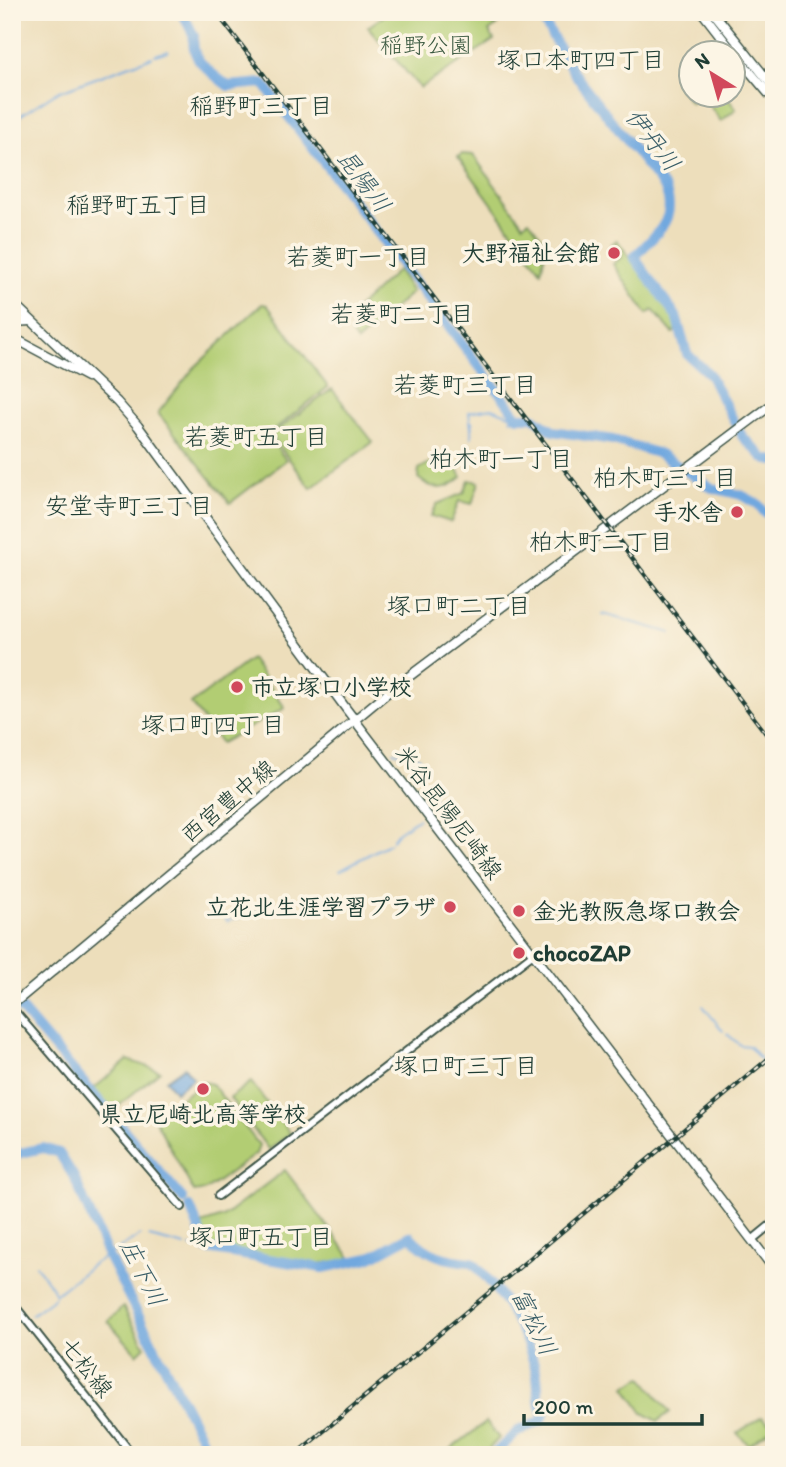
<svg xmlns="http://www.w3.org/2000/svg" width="786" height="1467" font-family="Itim,'Klee One',sans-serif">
  <rect width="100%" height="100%" fill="#fcf5e5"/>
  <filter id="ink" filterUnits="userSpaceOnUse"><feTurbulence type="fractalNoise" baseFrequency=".0143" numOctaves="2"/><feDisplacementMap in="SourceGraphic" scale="14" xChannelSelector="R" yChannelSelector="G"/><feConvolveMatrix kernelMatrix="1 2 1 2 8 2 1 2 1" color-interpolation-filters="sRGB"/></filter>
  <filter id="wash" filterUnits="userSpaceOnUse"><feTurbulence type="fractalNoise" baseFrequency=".00686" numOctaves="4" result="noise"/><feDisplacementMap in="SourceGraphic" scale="28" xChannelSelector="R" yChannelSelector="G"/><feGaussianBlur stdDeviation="1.57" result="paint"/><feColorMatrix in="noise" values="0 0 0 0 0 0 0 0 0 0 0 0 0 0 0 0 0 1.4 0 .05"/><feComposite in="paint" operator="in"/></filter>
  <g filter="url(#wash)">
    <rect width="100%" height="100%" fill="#eddebb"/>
    <!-- green -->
    <g fill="#b2cd73" stroke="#688554" stroke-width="2">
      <polygon points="389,12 483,12 492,24 496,22 498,25 489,31 494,40 420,88 368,27"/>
      <polygon points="684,75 691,84 692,94 725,95 736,109 721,121 702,95 691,103 675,82"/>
      <polygon points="462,154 473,155 523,224 529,220 547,244 541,271 458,157"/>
      <polygon points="617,240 677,323 678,329 673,333 653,310 647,314 613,264 622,257 612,244"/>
      <polygon points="398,270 412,292 357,342 351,333 361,322 353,312"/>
      <polygon points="262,304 267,305 328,387 268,435 286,460 230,503 158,413 194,368"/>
      <polygon points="332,389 373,442 311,488 271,435"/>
      <path d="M440,457L453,460L462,477C446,491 435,492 418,478L419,469Z"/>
      <polygon points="469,480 479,482 472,504 459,501 451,522 431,516 437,504 464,493"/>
      <polygon points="251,659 285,708 221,743 191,704"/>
      <polygon points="128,1060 160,1071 111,1112 92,1090"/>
      <polygon points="203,1082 212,1084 259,1145 256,1154 206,1190 194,1192 154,1118"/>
      <polygon points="251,1082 290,1133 269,1150 230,1098"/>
      <polygon points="285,1170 352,1259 318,1264 210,1246 201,1224 223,1217"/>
      <polygon points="123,1307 145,1346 137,1354 108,1321"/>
      <polygon points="642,1377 670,1412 658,1421 643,1413 625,1387"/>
      <polygon points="762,1417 774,1427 749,1445 737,1433"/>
      <polygon points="486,1422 499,1438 483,1455 443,1455"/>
    </g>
    <!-- water -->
    <polygon fill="#71a8df" stroke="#48728a" stroke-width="2" points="184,1067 193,1078 175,1092 166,1080"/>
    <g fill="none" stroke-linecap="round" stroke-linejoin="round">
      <!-- stream -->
      <g stroke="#71a8df" stroke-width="2">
        <polyline points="155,55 168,51"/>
        <polyline points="12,121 55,93 152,57"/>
        <polyline points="472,435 469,412 492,408 512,416 511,419 522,420"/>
        <polyline points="471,438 472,422"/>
        <polyline points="603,614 671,633"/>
        <polyline points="394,752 420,758 415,767 426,790 438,803"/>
        <polyline points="392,840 398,832 419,818"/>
        <polyline points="340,870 390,843"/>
        <polyline points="213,907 228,921 259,911"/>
        <polyline points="703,1006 723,1031"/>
        <polyline points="727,1034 740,1045 749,1046 761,1060"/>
        <polyline points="149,1237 185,1246"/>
        <polyline points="191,1247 207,1249"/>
        <polyline points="36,1265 56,1294 93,1264 141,1235"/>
        <polyline points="31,1315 55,1297"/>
      </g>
      <!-- river -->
      <g stroke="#71a8df" stroke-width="10">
        <path d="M182,12L194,36C189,60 211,72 228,86L263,83L518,417H533L553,431L613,440L660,454L712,488L741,495L758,504L765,513L774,515"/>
        <path d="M538,12L574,73L665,189C679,220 653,237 634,257L676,316L687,354L709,374L742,436L765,459L774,461"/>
        <polyline points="20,1008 183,1199"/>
        <polyline points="12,1155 43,1148 59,1153 74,1177 108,1256 210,1455"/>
        <path d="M190,1207L207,1249L323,1268L369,1258L410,1236C428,1256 446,1260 472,1262C501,1291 526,1330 536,1371C540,1388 535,1396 544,1414L541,1421L518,1431L493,1455"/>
      </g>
    </g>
  </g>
  <g filter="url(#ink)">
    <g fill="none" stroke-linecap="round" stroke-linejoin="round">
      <!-- minor casing -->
      <g stroke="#3e5548" stroke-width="10">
        <g id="minor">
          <polyline points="12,1008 182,1207"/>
          <polyline points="218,1196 533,954"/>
          <polyline points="752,1240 774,1222"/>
          <polyline points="12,1302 133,1455"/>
        </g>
      </g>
      <!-- major casing -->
      <g stroke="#3e5548" stroke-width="11">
        <g id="major">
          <polyline points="702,12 733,52"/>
          <polyline points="713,12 774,88"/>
          <polyline points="734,53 774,100"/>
          <polyline points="12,302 117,402 138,426 347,710 774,1269"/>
          <polyline points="12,322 31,321"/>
          <polyline points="12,337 87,377"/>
          <polyline points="12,1005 387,693 774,403"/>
        </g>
      </g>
      <!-- minor -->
      <use href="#minor" stroke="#fff" stroke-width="6"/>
      <!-- major -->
      <use href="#major" stroke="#fff" stroke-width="8"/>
      <!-- rail casing -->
      <g stroke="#1f3d34" stroke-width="4.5">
        <g id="rail">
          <polyline points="216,12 774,744"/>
          <polyline points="295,1455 774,1054"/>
        </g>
      </g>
      <!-- rail -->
      <use href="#rail" stroke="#fcf5e5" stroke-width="2" stroke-dasharray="5" stroke-linecap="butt"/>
    </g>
  </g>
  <!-- markers -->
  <g fill="#d1495b" stroke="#fcf5e5" stroke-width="2.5">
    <circle cx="614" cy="253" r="7"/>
    <circle cx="737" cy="512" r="7"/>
    <circle cx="237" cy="687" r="7"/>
    <circle cx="450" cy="907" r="7"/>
    <circle cx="519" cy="911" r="7"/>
    <circle cx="519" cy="953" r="7"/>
    <circle cx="203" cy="1089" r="7"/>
  </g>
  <g text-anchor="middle" stroke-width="7" stroke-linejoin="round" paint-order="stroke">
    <!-- park labels -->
    <g font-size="23" fill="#3c5a41" stroke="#fcf5e5">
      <text x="426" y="53">稲野公園</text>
    </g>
    <!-- poi labels -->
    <g font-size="23" font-weight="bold" fill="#1f3d34" stroke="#fcf5e5" text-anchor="end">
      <text x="600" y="261">大野福祉会館</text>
      <text x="723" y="520">手水舎</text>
      <text x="251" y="695" text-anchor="start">市立塚口小学校</text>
      <text x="436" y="915">立花北生涯学習プラザ</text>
      <text x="533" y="919" text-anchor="start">金光教阪急塚口教会</text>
      <text x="533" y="961" text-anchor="start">chocoZAP</text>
      <text x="203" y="1122" text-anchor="middle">県立尼崎北高等学校</text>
    </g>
    <!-- street labels -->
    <g font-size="23" fill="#1f3d34" stroke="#fcf5e5">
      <text transform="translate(228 801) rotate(-40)" y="8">西宮豊中線</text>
      <text transform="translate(449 812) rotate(53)" y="8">米谷昆陽尼崎線</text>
      <text transform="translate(87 1367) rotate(52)" y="8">七松線</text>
    </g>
    <!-- neighbourhood labels -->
    <g font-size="24" fill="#1f3d34" stroke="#fcf5e5">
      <text x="581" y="68">塚口本町四丁目</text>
      <text x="261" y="114">稲野町三丁目</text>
      <text x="138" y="213">稲野町五丁目</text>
      <text x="358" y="265">若菱町一丁目</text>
      <text x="402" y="322">若菱町二丁目</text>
      <text x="465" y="393">若菱町三丁目</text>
      <text x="256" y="445">若菱町五丁目</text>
      <text x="501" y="467">柏木町一丁目</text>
      <text x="665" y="486">柏木町三丁目</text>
      <text x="129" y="514">安堂寺町三丁目</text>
      <text x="601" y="550">柏木町二丁目</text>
      <text x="459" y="614">塚口町二丁目</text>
      <text x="213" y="733">塚口町四丁目</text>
      <text x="466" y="1074">塚口町三丁目</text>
      <text x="261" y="1245">塚口町五丁目</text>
    </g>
    <!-- water labels -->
    <g font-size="24" font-style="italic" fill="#385d67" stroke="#fcf5e5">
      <text transform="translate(653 140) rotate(52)" y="8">伊丹川</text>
      <text transform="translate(364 181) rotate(53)" y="8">昆陽川</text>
      <text transform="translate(143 1273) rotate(63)" y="8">庄下川</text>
      <text transform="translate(534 1322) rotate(64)" y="8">富松川</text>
    </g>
  </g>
  <!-- margin -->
  <rect width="786" height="1467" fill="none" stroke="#fcf5e5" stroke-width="42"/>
  <!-- north arrow -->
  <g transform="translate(712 74) rotate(323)"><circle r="33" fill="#fcf5e5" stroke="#a4ab9e" stroke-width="2"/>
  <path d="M0-5L12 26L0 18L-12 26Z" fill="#d1495b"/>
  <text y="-10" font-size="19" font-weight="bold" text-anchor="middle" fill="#1f3d34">N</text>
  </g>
  <!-- scale -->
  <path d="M524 1414v10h178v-10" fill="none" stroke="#1f3d34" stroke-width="3.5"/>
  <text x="534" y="1414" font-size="21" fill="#1f3d34" stroke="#fcf5e5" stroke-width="5" paint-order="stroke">200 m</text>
</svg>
